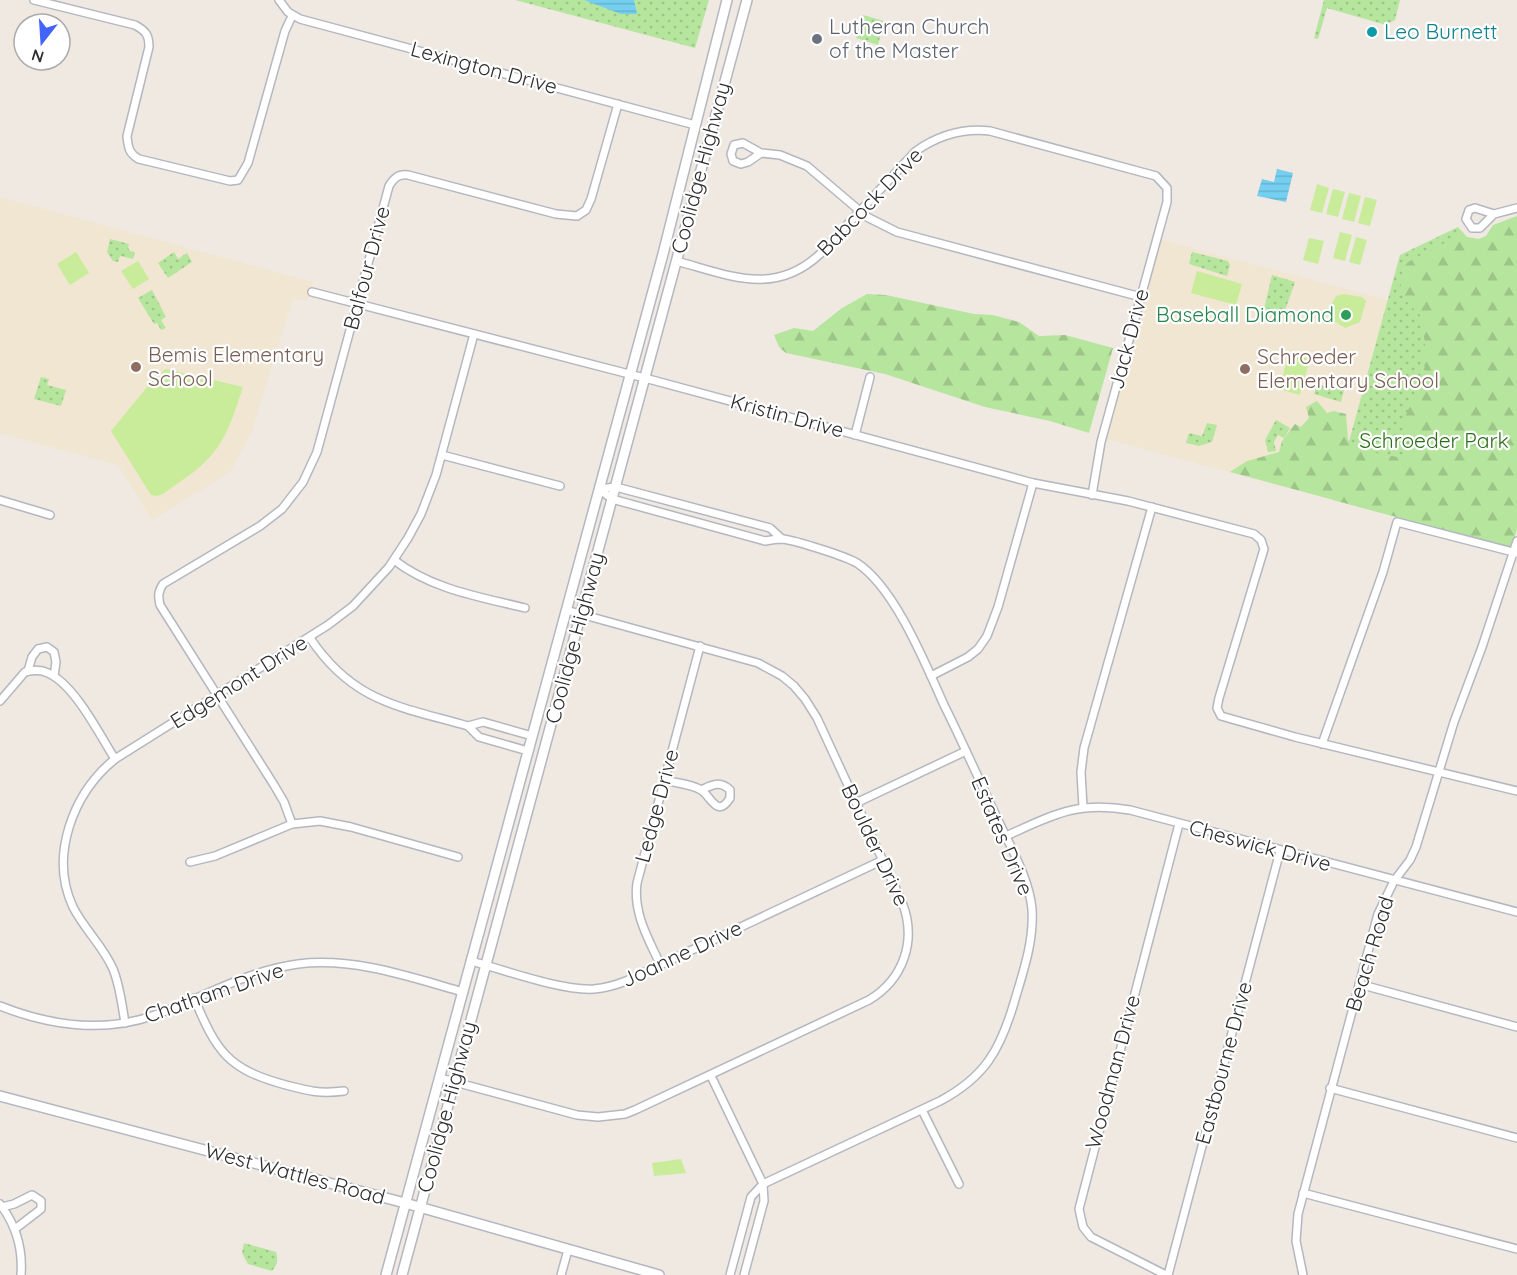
<svg xmlns="http://www.w3.org/2000/svg" width="1517" height="1275" font-family="Quicksand,sans-serif">
  <defs>
    <pattern id="grass-dots" width="8" height="8" patternUnits="userSpaceOnUse" patternTransform="scale(1.5)"><rect width="8" height="8" fill="#b6e59e"/><path d="M2 2h.1M6 6h.1" fill="none" stroke="#9dc588" stroke-width="1.8" stroke-linecap="round"/></pattern>
    <pattern id="forest-firs" width="22" height="20" patternUnits="userSpaceOnUse" patternTransform="scale(1.5)"><rect width="22" height="20" fill="#b6e59e"/><path d="M5 1l3.5 6h-7zM16 11l3.5 6h-7z" fill="#9dc588"/></pattern>
    <pattern id="water-rules" width="6" height="5" patternUnits="userSpaceOnUse" patternTransform="scale(1.5)"><rect width="6" height="5" fill="#75cff0"/><path d="M0 2.5h6" fill="none" stroke="#66b2ce"/></pattern>
  </defs>
  <rect width="100%" height="100%" fill="#efe9e1"/>
  <!-- education -->
  <g fill="#f0e6d1">
    <polygon points="0,197 313,282 308,301 293,298 251,433 230,472 152,520 118,465 0,433"/>
    <polygon points="1157,239 1388,300 1333,500 1103,438"/>
  </g>
  <!-- grass -->
  <g fill="url(#grass-dots)">
    <polygon points="515,0 709,0 695,48"/>
    <polygon points="1324,0 1400,0 1395,20 1386,25 1327,8 1318,39 1314,38"/>
    <polygon points="863,15 884,21 878,45 856,38"/>
    <polygon points="1458,227 1467,237 1479,239 1517,528 1508,547 1333,500 1400,255"/>
    <polygon points="110,239 129,244 128,248 130,251 135,252 133,259 120,256 118,262 113,261 107,252"/>
    <polygon points="174,252 178,259 187,253 192,262 168,278 158,263"/>
    <polygon points="1192,252 1228,261 1230,265 1227,276 1189,264"/>
    <polygon points="1272,275 1295,282 1282,319 1264,309"/>
    <polygon points="152,290 166,317 161,320 166,328 161,330 157,323 154,324 138,298"/>
    <polygon points="41,377 49,379 47,385 66,390 61,406 34,399"/>
    <polygon points="1317,384 1344,390 1341,402 1314,394"/>
    <polygon points="1276,420 1290,428 1284,438 1278,435 1274,442 1276,451 1268,452 1265,440"/>
    <polygon points="1207,423 1217,425 1212,442 1199,446 1186,443 1189,433 1202,436"/>
    <path d="M244,1243L276,1252C278,1260 278,1264 272,1271L248,1264L242,1253Z"/>
  </g>
  <!-- forest -->
  <g fill="url(#forest-firs)">
    <polygon points="1517,216 1517,528 1513,545 1508,547 1230,472 1247,461 1279,452 1282,441 1295,424 1301,427 1309,418 1306,407 1317,401 1327,413 1334,411 1346,414 1348,440 1376,453 1403,458 1405,418 1414,394 1425,382 1427,373 1422,360 1425,344 1421,316 1405,300 1400,282 1403,268 1408,262 1460,235 1476,240 1486,236 1493,225"/>
    <polygon points="867,294 886,295 974,314 993,315 1019,322 1039,336 1065,335 1113,348 1089,433 1050,421 985,407 885,374 786,353 779,347 774,335 794,328 813,331 842,308"/>
  </g>
  <!-- pitch -->
  <g fill="#c9ec9a">
    <polygon points="1317,184 1329,188 1322,213 1310,210"/>
    <polygon points="1333,189 1345,192 1338,217 1326,214"/>
    <polygon points="1349,193 1361,196 1354,222 1342,219"/>
    <polygon points="1365,197 1377,200 1370,226 1358,223"/>
    <polygon points="1340,232 1352,235 1345,261 1333,258"/>
    <polygon points="1356,237 1367,240 1360,265 1349,262"/>
    <polygon points="1309,238 1324,241 1318,264 1303,260"/>
    <polygon points="76,252 89,273 70,285 57,264"/>
    <polygon points="138,261 149,279 133,289 121,271"/>
    <polygon points="1197,271 1242,284 1236,305 1191,293"/>
    <polygon points="1343,294 1362,297 1366,301 1360,322 1345,328 1331,319 1328,310 1336,296"/>
    <polygon points="1289,353 1310,359 1300,395 1279,389"/>
    <path d="M166,369L243,387C236,407 230,430 217,448C204,467 182,480 163,494L157,496L151,495L111,431L157,375Z"/>
    <polygon points="681,1159 686,1173 654,1176 652,1163"/>
  </g>
  <!-- water -->
  <g fill="url(#water-rules)">
    <polygon points="584,0 634,0 637,14 621,14"/>
    <polygon points="1277,169 1293,173 1286,202 1257,196 1262,179 1274,182"/>
  </g>
  <g fill="none" stroke-linecap="round" stroke-linejoin="round">
    <!-- street casing -->
    <g stroke="#b4b7c1" stroke-width="10">
      <g id="street">
        <path d="M34,0L135,25C146,31 149,35 149,47L127,136C128,147 129,154 139,159L230,181L238,180L248,163L285,31L292,16"/>
        <polyline points="279,0 288,12 300,19 695,125"/>
        <polyline points="761,153 748,162 741,164 733,161 731,154 734,145 743,143 761,153 780,155 807,166 867,217 897,232 1141,297"/>
        <polyline points="1494,214 1475,208 1469,210 1466,219 1472,228 1480,228 1494,214 1517,208"/>
        <path d="M676,261C729,275 774,297 820,254L916,151C939,135 963,128 990,131L1156,176L1167,188V202L1101,442L1092,495"/>
        <polyline points="312,292 656,381 1033,483 1128,501 1254,534 1261,540 1264,549 1219,698 1217,708 1221,716 1295,737 1517,791"/>
        <polyline points="855,435 870,377"/>
        <polyline points="442,455 560,486"/>
        <path d="M599,489L612,499L765,541C770,540 777,539 783,539C797,541 845,556 857,563C895,588 925,663 944,705C963,743 980,782 998,820C1011,848 1029,878 1032,909C1034,942 1023,972 1014,1003C1000,1050 985,1077 940,1101L763,1184L751,1197L730,1275"/>
        <polyline points="599,489 616,487 770,528 782,539"/>
        <polyline points="0,500 50,515"/>
        <path d="M394,560C431,589 480,597 525,608"/>
        <path d="M310,638C353,702 398,706 468,726L479,737L528,751"/>
        <polyline points="28,671 32,657 38,649 47,647 54,652 56,662 54,676"/>
        <polyline points="931,676 968,657 978,649 987,636 998,607 1033,483"/>
        <path d="M0,701L25,672C33,670 40,669 48,673C75,685 99,734 115,759"/>
        <polyline points="468,726 483,722 532,736"/>
        <polyline points="1322,744 1383,572 1397,522 1517,553"/>
        <path d="M664,780C675,783 692,784 701,790C711,796 717,819 730,798V790C720,780 712,785 701,790"/>
        <polyline points="856,803 966,751"/>
        <polyline points="1083,807 1081,772 1084,748 1152,507"/>
        <path d="M292,824L284,802L274,785L160,605C158,596 158,592 163,584L260,526L282,509L303,482L317,452L389,186C394,178 398,174 408,175L556,214L577,216L586,210L591,199L618,104"/>
        <path d="M1006,836C1053,815 1076,801 1130,810L1517,912"/>
        <polyline points="190,862 215,856 292,824 320,821 351,827 458,857"/>
        <path d="M471,961C505,970 561,991 594,989C605,988 616,985 626,981L883,860"/>
        <path d="M660,964C648,938 633,913 637,883L700,646"/>
        <polyline points="1359,984 1517,1027"/>
        <path d="M194,998C217,1052 227,1069 286,1085C309,1091 320,1094 344,1091"/>
        <path d="M0,1006C48,1025 102,1033 152,1016C201,999 245,971 298,964C354,957 410,977 463,992"/>
        <path d="M125,1023C122,1005 120,986 113,969C103,946 84,929 73,907C49,856 73,793 115,759L328,625L353,606L389,567L408,538L421,514L436,475L474,334"/>
        <polyline points="711,1076 763,1184 764,1201 744,1275"/>
        <path d="M440,1078L577,1115L598,1117L625,1114L635,1110L869,1000C904,979 917,940 902,902L817,718L805,699L794,686L782,676L758,663L566,610"/>
        <polyline points="1330,1088 1517,1138"/>
        <polyline points="922,1110 959,1184"/>
        <polyline points="1303,1193 1517,1249"/>
        <path d="M0,1204C16,1225 23,1249 21,1275"/>
        <polyline points="2,1207 14,1204 32,1195 41,1201 41,1209 15,1229"/>
        <polyline points="561,1275 568,1250"/>
        <polyline points="1166,1275 1091,1237 1083,1227 1079,1209 1179,824"/>
        <polyline points="1168,1275 1280,851"/>
        <polyline points="1303,1275 1296,1241 1298,1214 1378,914 1394,881 1410,860 1416,847 1454,722 1482,647 1517,541"/>
      </g>
    </g>
    <!-- secondary casing -->
    <g stroke="#b4b7c1" stroke-width="12">
      <g id="secondary">
        <polyline points="0,1096 405,1203 659,1275"/>
        <polyline points="386,1275 663,254 727,0"/>
        <polyline points="402,1275 747,0"/>
      </g>
    </g>
    <!-- street -->
    <use href="#street" stroke="#fff" stroke-width="7"/>
    <!-- secondary -->
    <use href="#secondary" stroke="#fff" stroke-width="9"/>
  </g>
  <!-- markers -->
  <circle fill="#0f9aa8" stroke="#fff" stroke-width="2" cx="1372" cy="32" r="6"/>
  <circle fill="#6b7280" stroke="#fff" stroke-width="2" cx="817" cy="39" r="6"/>
  <circle fill="#2e9e5b" stroke="#fff" stroke-width="2" cx="1346" cy="315" r="6"/>
  <g fill="#8d6e63" stroke="#fff" stroke-width="2">
    <circle cx="136" cy="367" r="6"/>
    <circle cx="1245" cy="369" r="6"/>
  </g>
  <g text-anchor="middle" stroke-width="4.5" stroke-linejoin="round" paint-order="stroke">
    <!-- worship labels -->
    <g font-size="21" fill="#5b616d" stroke="#fff" text-anchor="start">
      <text x="829" y="34">Lutheran Church<tspan x="829" dy="24">of the Master</tspan></text>
    </g>
    <!-- culture labels -->
    <g font-size="21" fill="#0d838f" stroke="#fff" text-anchor="start">
      <text x="1384" y="39">Leo Burnett</text>
    </g>
    <!-- street labels -->
    <g font-size="21" fill="#2e2e2e" stroke="#fff">
      <text transform="translate(484 68) rotate(15)" y="7">Lexington Drive</text>
      <text transform="translate(701 168) rotate(-75)" y="7">Coolidge Highway</text>
      <text transform="translate(870 202) rotate(-46)" y="7">Babcock Drive</text>
      <text transform="translate(367 268) rotate(-75)" y="7">Balfour Drive</text>
      <text transform="translate(1129 339) rotate(-75)" y="7">Jack Drive</text>
      <text transform="translate(787 416) rotate(15)" y="7">Kristin Drive</text>
      <text transform="translate(575 638) rotate(-75)" y="7">Coolidge Highway</text>
      <text transform="translate(239 682) rotate(-32)" y="7">Edgemont Drive</text>
      <text transform="translate(657 806) rotate(-75)" y="7">Ledge Drive</text>
      <text transform="translate(1002 836) rotate(67)" y="7">Estates Drive</text>
      <text transform="translate(875 845) rotate(65)" y="7">Boulder Drive</text>
      <text transform="translate(1260 846) rotate(15)" y="7">Cheswick Drive</text>
      <text transform="translate(682 954) rotate(-25)" y="7">Joanne Drive</text>
      <text transform="translate(1370 954) rotate(-73)" y="7">Beach Road</text>
      <text transform="translate(214 993) rotate(-19)" y="7">Chatham Drive</text>
      <text transform="translate(1224 1063) rotate(-75)" y="7">Eastbourne Drive</text>
      <text transform="translate(1113 1072) rotate(-75)" y="7">Woodman Drive</text>
      <text transform="translate(447 1107) rotate(-75)" y="7">Coolidge Highway</text>
      <text transform="translate(295 1174) rotate(15)" y="7">West Wattles Road</text>
    </g>
    <!-- leisure labels -->
    <g font-size="21" fill="#27864d" stroke="#fff" text-anchor="end">
      <text x="1334" y="322">Baseball Diamond</text>
    </g>
    <!-- education labels -->
    <g font-size="21" fill="#785e54" stroke="#fff" text-anchor="start">
      <text x="148" y="362">Bemis Elementary<tspan x="148" dy="24">School</tspan></text>
      <text x="1257" y="364">Schroeder<tspan x="1257" dy="24">Elementary School</tspan></text>
    </g>
    <!-- park labels -->
    <g font-size="21" fill="#2c6e1b" stroke="#fff">
      <text x="1434" y="448">Schroeder Park</text>
    </g>
  </g>
  <!-- north arrow -->
  <g transform="translate(42 42) rotate(197)"><circle r="28" fill="#ffffff" stroke="#ababab" stroke-width="1.5"/>
  <path d="M0-4.5L10 22L0 15L-10 22Z" fill="#4264fb"/>
  <text y="-9" font-size="16" font-weight="bold" text-anchor="middle" fill="#2e2e2e">N</text>
  </g>
</svg>
